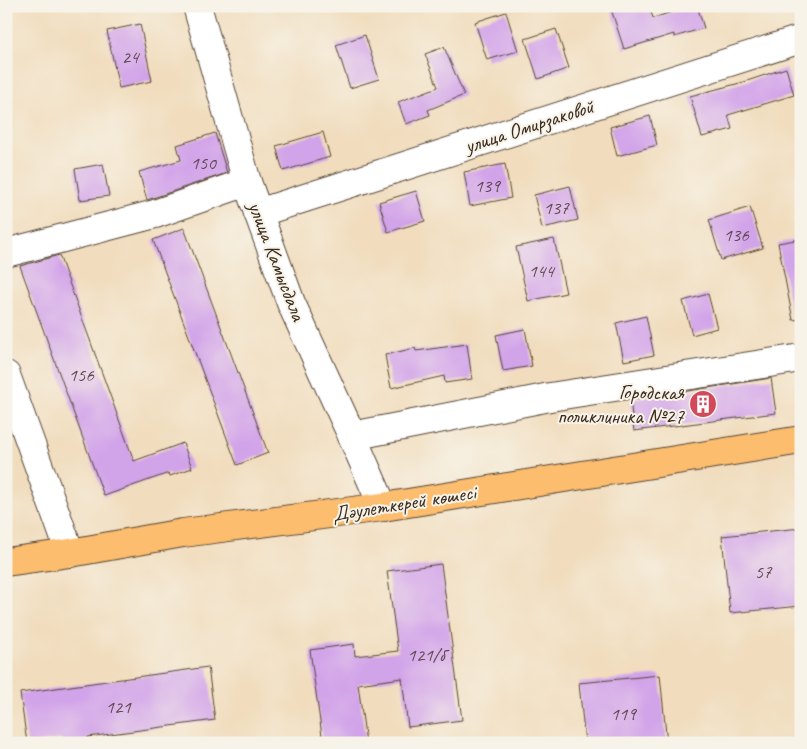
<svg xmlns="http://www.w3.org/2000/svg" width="807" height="749" font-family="Caveat,sans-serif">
  <rect width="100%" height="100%" fill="#f7f3e8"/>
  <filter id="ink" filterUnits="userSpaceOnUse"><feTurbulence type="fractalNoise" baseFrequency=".02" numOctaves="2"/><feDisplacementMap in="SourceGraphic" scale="10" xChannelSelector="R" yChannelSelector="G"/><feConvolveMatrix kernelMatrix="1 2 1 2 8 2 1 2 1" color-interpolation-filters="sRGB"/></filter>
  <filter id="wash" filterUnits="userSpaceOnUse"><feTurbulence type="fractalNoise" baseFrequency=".0096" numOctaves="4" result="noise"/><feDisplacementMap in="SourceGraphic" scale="20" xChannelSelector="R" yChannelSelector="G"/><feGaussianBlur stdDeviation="1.12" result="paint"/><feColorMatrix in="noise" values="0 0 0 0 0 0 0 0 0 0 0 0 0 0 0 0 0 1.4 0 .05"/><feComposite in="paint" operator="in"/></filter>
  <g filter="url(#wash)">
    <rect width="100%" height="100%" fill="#f1ddbe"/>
    <g id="blocks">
      <!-- building -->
      <g fill="#d1a3e9">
        <polygon points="621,6 649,6 653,18 691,6 697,6 704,28 674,37 674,34 624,49 611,9"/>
        <polygon points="506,12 518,51 487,60 475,22"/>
        <polygon points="140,24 152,81 119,88 107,31"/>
        <polygon points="556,29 569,68 538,79 525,39"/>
        <polygon points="365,35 379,79 350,88 336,45"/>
        <polygon points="444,47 464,95 428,110 430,115 406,124 398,102 438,87 425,54"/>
        <polygon points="786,68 794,95 728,115 732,129 702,137 690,96 744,82"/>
        <polygon points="650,116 657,145 617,156 610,127"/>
        <polygon points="323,132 330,157 283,171 276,146"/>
        <polygon points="215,133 227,173 147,200 139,172 181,160 177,145"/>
        <polygon points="103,164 109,196 80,200 75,169"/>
        <polygon points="505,164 511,198 470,206 464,172"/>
        <polygon points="570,186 578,220 542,228 534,195"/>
        <polygon points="416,191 425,221 388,232 379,202"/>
        <polygon points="750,207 763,248 721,260 709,220"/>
        <polygon points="184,228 268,453 237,465 153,240"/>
        <polygon points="554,239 566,293 528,301 516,247"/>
        <polygon points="801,239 801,319 793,320 778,243"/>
        <polygon points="59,255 134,461 183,443 192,468 170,476 169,473 104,496 20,266"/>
        <polygon points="708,294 717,328 692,335 683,301"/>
        <polygon points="646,316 654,355 624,361 616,323"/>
        <polygon points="525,329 532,366 503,371 496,335"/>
        <polygon points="467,344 472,379 445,383 444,376 391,388 385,355 415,348 416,351"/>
        <polygon points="771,378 776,413 634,431 630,400"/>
        <polygon points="801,528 801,606 730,613 722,536"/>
        <polygon points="441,564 462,720 408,727 402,678 358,684 366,743 323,743 310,650 354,644 355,656 398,651 387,571"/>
        <polygon points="208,667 215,720 88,737 88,743 62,743 62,739 37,743 27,743 20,693"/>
        <polygon points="660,675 667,743 585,743 579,683"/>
      </g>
    </g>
  </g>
  <g filter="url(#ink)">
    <use href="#blocks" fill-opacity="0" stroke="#564536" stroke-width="1"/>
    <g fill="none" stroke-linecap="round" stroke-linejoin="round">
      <!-- minor casing -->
      <g stroke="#564536" stroke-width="30">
        <g id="minor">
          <polyline points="197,6 247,182 291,303 352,436 383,507"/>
          <polyline points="258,213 801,39"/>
          <polyline points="6,253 155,214 247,182"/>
          <polyline points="6,375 70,553"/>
          <polyline points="352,436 550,397 801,358"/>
        </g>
      </g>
      <!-- major casing -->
      <g stroke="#564536" stroke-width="30">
        <polyline id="major" points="6,562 70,553 183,533 383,507 801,440"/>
      </g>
      <!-- minor -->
      <use href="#minor" stroke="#fff" stroke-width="28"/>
      <!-- major -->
      <use href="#major" stroke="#fcbd6e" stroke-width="28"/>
    </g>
  </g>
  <!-- icons -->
  <defs>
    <g id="building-disc" transform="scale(1.4375)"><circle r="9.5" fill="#d1495b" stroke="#f7f3e8"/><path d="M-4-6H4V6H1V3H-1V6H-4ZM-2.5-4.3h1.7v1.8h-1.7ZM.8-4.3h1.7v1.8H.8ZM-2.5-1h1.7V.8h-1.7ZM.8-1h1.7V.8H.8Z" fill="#fff"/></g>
  </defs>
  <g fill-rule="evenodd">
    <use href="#building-disc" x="703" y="404"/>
  </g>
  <g text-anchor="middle" stroke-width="4" stroke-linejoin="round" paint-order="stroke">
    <!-- number labels -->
    <g font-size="19" fill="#604851">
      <text x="130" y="63">24</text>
      <text x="203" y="169">150</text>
      <text x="487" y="192">139</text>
      <text x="556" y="214">137</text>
      <text x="736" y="241">136</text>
      <text x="541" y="277">144</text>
      <text x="81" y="381">156</text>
      <text x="763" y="578">57</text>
      <text x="426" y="661">121/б</text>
      <text x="118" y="713">121</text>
      <text x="623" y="720">119</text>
    </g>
    <!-- street labels -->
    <g font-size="21" fill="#3b2a1e" stroke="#f7f3e8">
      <text transform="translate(529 126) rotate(-18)" y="7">улица Омирзаковой</text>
      <text transform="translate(277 261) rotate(69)" y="7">улица Камысдала</text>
      <text transform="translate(404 503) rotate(-9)" y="7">Дәулеткерей көшесі</text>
    </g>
    <!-- poi labels -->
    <g font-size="21" fill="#3b2a1e" stroke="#f7f3e8" text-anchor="end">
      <text x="684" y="399">Городская<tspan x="684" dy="24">поликлиника №27</tspan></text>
    </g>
  </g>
  <!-- margin -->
  <rect width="807" height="749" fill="none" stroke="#f7f3e8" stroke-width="25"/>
</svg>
